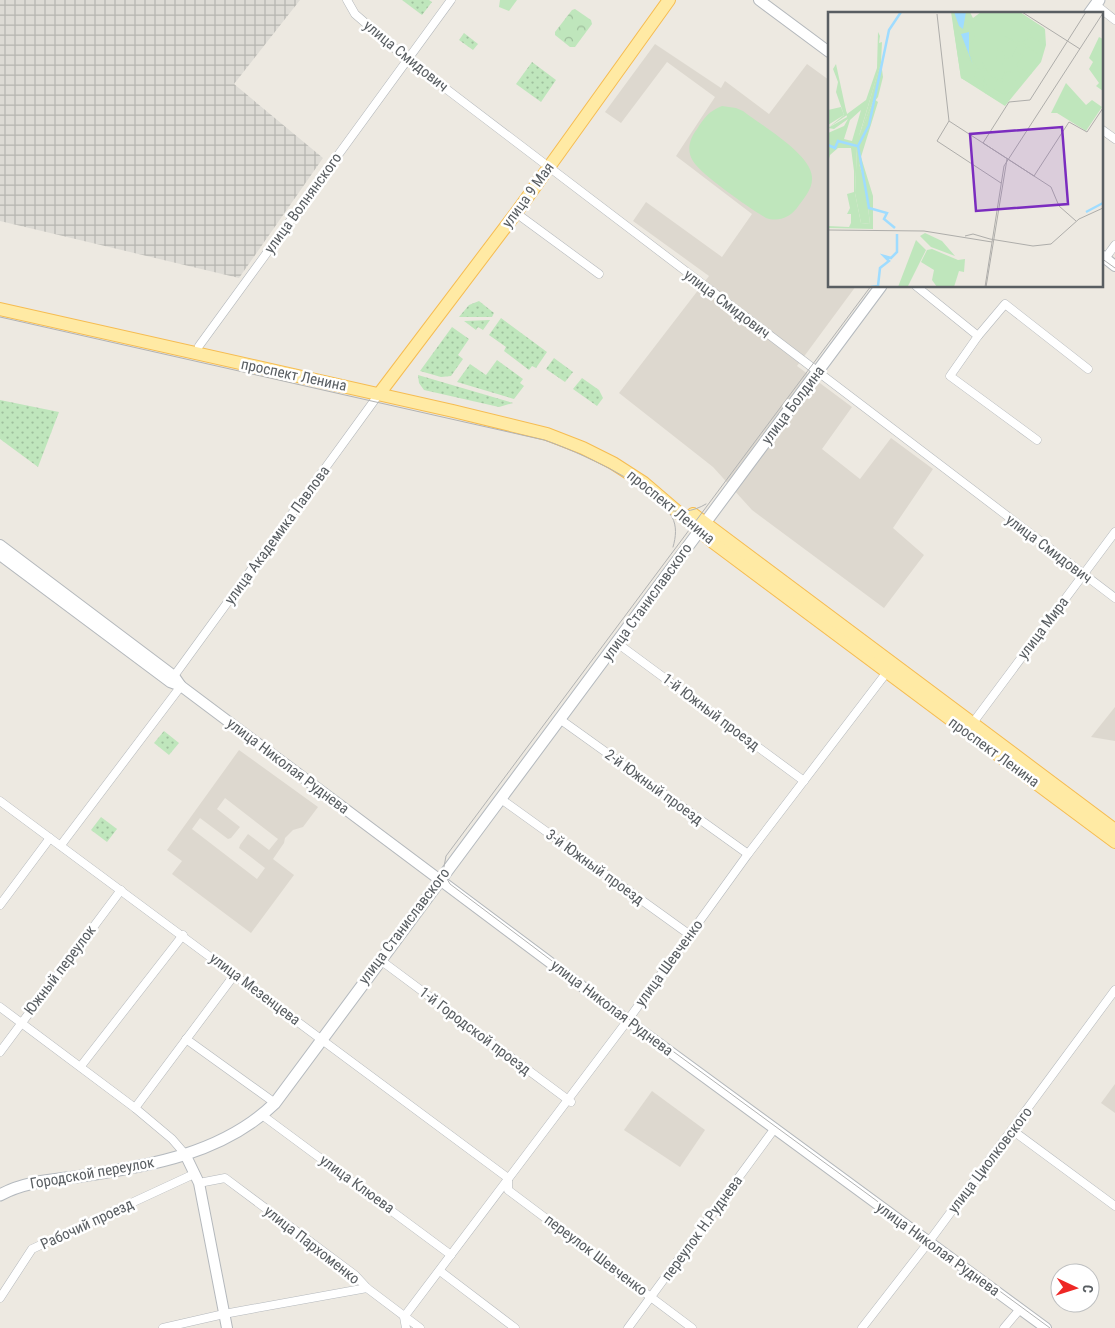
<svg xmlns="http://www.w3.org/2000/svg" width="1115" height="1328" font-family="'Roboto Condensed',sans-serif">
  <defs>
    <pattern id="industrial-grid" width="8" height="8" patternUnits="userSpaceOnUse" patternTransform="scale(1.25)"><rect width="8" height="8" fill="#dddbd5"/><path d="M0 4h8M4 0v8" fill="none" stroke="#b6b5b0"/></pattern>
    <pattern id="grass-dots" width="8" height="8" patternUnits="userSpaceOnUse" patternTransform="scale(1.25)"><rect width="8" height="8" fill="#bfe6bc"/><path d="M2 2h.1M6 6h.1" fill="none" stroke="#9ebe9c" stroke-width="1.8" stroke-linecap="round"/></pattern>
    <pattern id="forest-crowns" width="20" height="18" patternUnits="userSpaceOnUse" patternTransform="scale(1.25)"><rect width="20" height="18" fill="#bfe6bc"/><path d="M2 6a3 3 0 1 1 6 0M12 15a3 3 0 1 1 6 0" fill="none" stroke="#9ebe9c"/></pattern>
  </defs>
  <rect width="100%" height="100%" fill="#ede9e1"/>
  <!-- industrial -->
  <polygon fill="url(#industrial-grid)" points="0,0 300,0 234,84 323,158 239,278 0,221"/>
  <!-- education -->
  <g fill="#ddd8cf" fill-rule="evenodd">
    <polygon points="655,44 721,88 725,81 769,114 807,64 829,80 829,286 856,286 797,366 852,407 822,449 860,479 891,438 933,469 893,528 924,555 884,608 752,510 713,467 619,393 709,276 633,221 646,202 722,257 752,214 676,156 715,97 667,62 621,123 605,112"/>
    <polygon points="1115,707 1115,741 1091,737"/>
    <path d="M239,750L318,807L303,827L293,830L285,838L284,843L273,859L294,875L251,933L172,874L182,861L167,850ZM225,798L278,839L269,850L248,834L240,845L239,848L265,868L257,879L192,829L200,818L228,839L231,838L240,827L217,809Z"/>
    <polygon points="1115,1084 1115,1113 1101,1103"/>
    <polygon points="652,1091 705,1130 680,1167 624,1130"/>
  </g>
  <!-- grass -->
  <g fill="url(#grass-dots)">
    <polygon points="402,0 429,0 432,2 422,15"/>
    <polygon points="464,33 478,44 473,50 459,40"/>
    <polygon points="532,62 556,80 541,102 516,84"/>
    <polygon points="479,301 494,313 492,317 459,317 469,305"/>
    <polygon points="501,318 547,352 536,368 532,366 529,370 504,351 506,347 489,335"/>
    <polygon points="490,320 483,330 478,327 476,330 464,321"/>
    <polygon points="452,327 469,339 458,355 463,359 451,376 441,377 420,371"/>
    <polygon points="554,358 573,372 565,382 546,369"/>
    <polygon points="497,360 523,379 520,383 524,386 514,399 457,382 470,364 486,375"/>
    <polygon points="418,375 513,403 499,407 424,390 419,383"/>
    <polygon points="582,378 599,390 603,398 597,406 573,389"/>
    <polygon points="0,400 59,412 38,467 0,439"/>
    <polygon points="164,731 179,743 169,755 154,743"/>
    <polygon points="101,817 117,829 107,842 91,830"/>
  </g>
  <!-- forest -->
  <polygon fill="url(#forest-crowns)" points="575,9 591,20 592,24 575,47 570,47 555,35 555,32 572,10"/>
  <!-- garden -->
  <g fill="#bfe6bc">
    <polygon points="500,0 517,0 509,11 499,7"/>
    <path d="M722,106L736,108L743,111C761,125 811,154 812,177C813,189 803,199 797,208C789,218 778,222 766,218C751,209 701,175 693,161C686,150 690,138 697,129C704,118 709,111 722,106Z"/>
  </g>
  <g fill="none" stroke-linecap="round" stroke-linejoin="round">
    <!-- minor casing -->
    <g stroke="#b4b8bc" stroke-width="9">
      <g id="minor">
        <polyline points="347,0 355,14 407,59 1115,598"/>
        <polyline points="1096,5 1115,20"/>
        <polyline points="1101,129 1115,139"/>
        <polyline points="516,213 599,274"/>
        <polyline points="1104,260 1115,245"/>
        <polyline points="916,286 978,336 950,376 1037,440"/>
        <polyline points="978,336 1005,304 1088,369"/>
        <polyline points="199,346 451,0"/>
        <polyline points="617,643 804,781"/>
        <polyline points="174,676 379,394"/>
        <polyline points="561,720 748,854"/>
        <polyline points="972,724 1115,532"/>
        <polyline points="501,799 690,935"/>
        <polyline points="0,801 508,1178 508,1190 692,1328"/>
        <polyline points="61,845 181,686"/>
        <polyline points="0,905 50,838"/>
        <polyline points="379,959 571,1102"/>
        <polyline points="0,1007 135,1108 172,1139 185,1154"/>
        <polyline points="186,1039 275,1103"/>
        <polyline points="0,1052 121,890"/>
        <polyline points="81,1066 183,935"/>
        <polyline points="135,1108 235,974"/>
        <polyline points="262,1115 451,1255"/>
        <polyline points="1012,1130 1115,1206"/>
        <polyline points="199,1183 225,1178 355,1275 367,1288 420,1328"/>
        <polyline points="440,1271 515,1328"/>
        <polyline points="0,1298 32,1249 194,1174"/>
        <polyline points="163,1328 224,1314 367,1288"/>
        <polyline points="406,1328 404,1317 628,1020 748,854 887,672"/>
        <polyline points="628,1328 775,1128"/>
        <polyline points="862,1328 928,1243 1115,990"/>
        <polyline points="1004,1328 1020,1309"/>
      </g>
    </g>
    <!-- tertiary casing -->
    <g stroke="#b4b8bc" stroke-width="12">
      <g id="tertiary">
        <polyline points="759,0 829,52"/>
        <polyline points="1101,255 1115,266"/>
        <polyline points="0,545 174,676 181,686"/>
        <polyline points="0,555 170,682 181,686 635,1026 1046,1328"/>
        <polyline points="185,1154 199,1183 227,1328"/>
      </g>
    </g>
    <!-- secondary casing -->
    <g stroke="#b4b9be" stroke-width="13">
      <g id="secondary">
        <polyline points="1089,14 1099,0"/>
        <polyline points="705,523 881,286"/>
        <path d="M0,1195C25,1181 54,1180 82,1176C150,1166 224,1153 275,1103L700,530"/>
      </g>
    </g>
    <!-- primary casing -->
    <g stroke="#f6bc51" stroke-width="14">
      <g id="primary">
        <polyline points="0,309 453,411 547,434 583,448 613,463 644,483 714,543 1115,842"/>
        <polyline points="379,394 516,213 669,0"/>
        <polyline points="693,514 1115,830"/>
      </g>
    </g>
    <!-- minor -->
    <use href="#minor" stroke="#fff" stroke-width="8"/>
    <!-- tertiary -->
    <use href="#tertiary" stroke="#fff" stroke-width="10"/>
    <!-- secondary -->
    <use href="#secondary" stroke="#fff" stroke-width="11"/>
    <!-- primary -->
    <use href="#primary" stroke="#ffeaa4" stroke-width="12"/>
    <!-- tram -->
    <g stroke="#b2b3b3" stroke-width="1">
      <polyline points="1101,258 1115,268"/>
      <polyline points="871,286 446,856 443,872 450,884 629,1019 1050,1328"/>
      <path d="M0,317L544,440C577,451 655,486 672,517C677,526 676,537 673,547"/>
      <path d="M663,508C677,514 693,512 706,504"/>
    </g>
  </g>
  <g text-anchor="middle" stroke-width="5" stroke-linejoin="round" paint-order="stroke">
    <!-- street labels -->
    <g font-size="15" fill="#595e62" stroke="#fff">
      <text transform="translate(406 56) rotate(39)" y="5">улица Смидович</text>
      <text transform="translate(528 195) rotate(-54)" y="5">улица 9 Мая</text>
      <text transform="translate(303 203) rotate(-54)" y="5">улица Волнянского</text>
      <text transform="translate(727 304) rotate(37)" y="5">улица Смидович</text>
      <text transform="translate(294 375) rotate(12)" y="5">проспект Ленина</text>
      <text transform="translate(793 405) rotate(-53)" y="5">улица Болдина</text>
      <text transform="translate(671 507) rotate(39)" y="5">проспект Ленина</text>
      <text transform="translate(277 535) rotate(-54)" y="5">улица Академика Павлова</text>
      <text transform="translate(1049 549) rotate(37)" y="5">улица Смидович</text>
      <text transform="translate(647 602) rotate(-54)" y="5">улица Станиславского</text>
      <text transform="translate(1043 628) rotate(-53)" y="5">улица Мира</text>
      <text transform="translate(711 712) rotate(37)" y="5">1-й Южный проезд</text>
      <text transform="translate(994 752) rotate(36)" y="5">проспект Ленина</text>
      <text transform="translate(288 766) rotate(37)" y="5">улица Николая Руднева</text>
      <text transform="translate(654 787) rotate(36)" y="5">2-й Южный проезд</text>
      <text transform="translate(595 867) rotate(36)" y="5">3-й Южный проезд</text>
      <text transform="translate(404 926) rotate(-53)" y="5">улица Станиславского</text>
      <text transform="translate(669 963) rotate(-54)" y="5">улица Шевченко</text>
      <text transform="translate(60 970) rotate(-53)" y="5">Южный переулок</text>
      <text transform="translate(255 989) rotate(37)" y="5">улица Мезенцева</text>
      <text transform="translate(612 1008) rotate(37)" y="5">улица Николая Руднева</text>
      <text transform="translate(475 1031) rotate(37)" y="5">1-й Городской проезд</text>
      <text transform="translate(990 1160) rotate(-53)" y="5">улица Циолковского</text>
      <text transform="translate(92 1173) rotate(-10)" y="5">Городской переулок</text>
      <text transform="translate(357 1184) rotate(36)" y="5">улица Клюева</text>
      <text transform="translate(87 1224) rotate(-25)" y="5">Рабочий проезд</text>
      <text transform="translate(702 1228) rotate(-54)" y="5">переулок Н.Руднева</text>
      <text transform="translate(312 1245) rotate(38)" y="5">улица Пархоменко</text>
      <text transform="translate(938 1249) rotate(36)" y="5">улица Николая Руднева</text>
      <text transform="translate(596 1255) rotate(37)" y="5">переулок Шевченко</text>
    </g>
  </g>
  <!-- overview -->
  <g transform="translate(828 12)">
    <rect width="275" height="275" fill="#ede9e1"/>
    <path d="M123,0H142L145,6L153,0H192L217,17L218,33L213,50L177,94L133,66ZM50,20L52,24L51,31L54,30L53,51L31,124L46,87L50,90L33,145L45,184V217L0,216V184V214L21,215L23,211V202H19L22,196L19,182L26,180V159L23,136H10L2,143L0,151V121L16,114L20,107L6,117L0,116L19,105L14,87L19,102L38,88L49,56ZM33,98L24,129L16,127L22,108ZM29,135L32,137L31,152L37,170L42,212L33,211L27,181ZM13,95L16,103L0,113V98ZM104,237L130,248L137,247L136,260L131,259L126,275H109L104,268L106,258L93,250L99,238Z" fill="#bfe6bc" fill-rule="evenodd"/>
    <path d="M153,0H191L216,16V29L202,23L204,19L199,16L192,17V30L173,22L190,32L184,45L177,47L174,36H170L168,47L176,49L174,53L178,57L173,69L161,62L154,49L156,56L151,58L142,43L141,35L147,24L143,12L150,9ZM130,10L135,35L148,60L146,63L156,75L154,78L142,65L146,73L133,66L125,12ZM203,25L216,32L212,44H206L210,48L203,62L188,53L196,43L189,41L192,33L210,42L194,30ZM53,50L55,65L50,85L47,89L46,87L31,125ZM8,52L19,103L0,116L16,103L8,80L10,70L5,57ZM186,57L197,64L196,67L189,63L183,67L191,70H174L179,59L186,61ZM156,58L169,69L166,81L185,82L177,93L157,81L158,77L162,78L155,68L154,62L158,69L161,68L153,59Z" fill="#bfe6bc"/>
    <path d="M271,25L275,27V79L268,74L271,71L261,57L265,50L261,46Z" fill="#bfe6bc"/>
    <path d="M238,71L258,93L264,88L274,95L258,119L229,101H223ZM29,135H32L31,152L37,170L42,212L33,211L27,181ZM97,221L114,229L127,244L103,235L92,224ZM88,228L98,238L80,274L82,275H70Z" fill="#bfe6bc"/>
    <path d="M126,0H138L135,17L131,14ZM141,20V41L145,53L133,22Z" fill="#9fdcff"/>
    <path fill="none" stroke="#9fdcff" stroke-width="2.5" d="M0,133L7,136L10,129L29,134M258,200L275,191M67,216L56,207L59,201L41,196L30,134L41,113L61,18L73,0M43,275L50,274L52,256L61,249L56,244L63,246L69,240V222"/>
    <path fill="none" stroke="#aeadaa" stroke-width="1" d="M194,0L252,37M258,0L202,88L181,90L155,131L206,164L241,110L259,120L275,96M109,2L121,109L223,175L231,194L248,209M121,109L109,129L173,171M0,218L96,219L164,230M137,224L145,222L162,227M162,227L205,234L223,232L251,207L275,196M157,275L176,154L275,1M158,275L179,147"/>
    <path fill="#7b2cbf" fill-opacity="0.15" stroke="#7b2cbf" stroke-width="2.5" d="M234,115L240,192L148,199L142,122Z"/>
    <rect width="275" height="275" fill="none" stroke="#595e62" stroke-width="2.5"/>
  </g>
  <!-- north arrow -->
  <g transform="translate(1075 1288) rotate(94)"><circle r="24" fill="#ffffff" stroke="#bdbfc0"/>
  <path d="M0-4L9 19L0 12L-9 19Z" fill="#ee2725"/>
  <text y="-8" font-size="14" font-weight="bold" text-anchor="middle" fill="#595e62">С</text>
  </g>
</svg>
